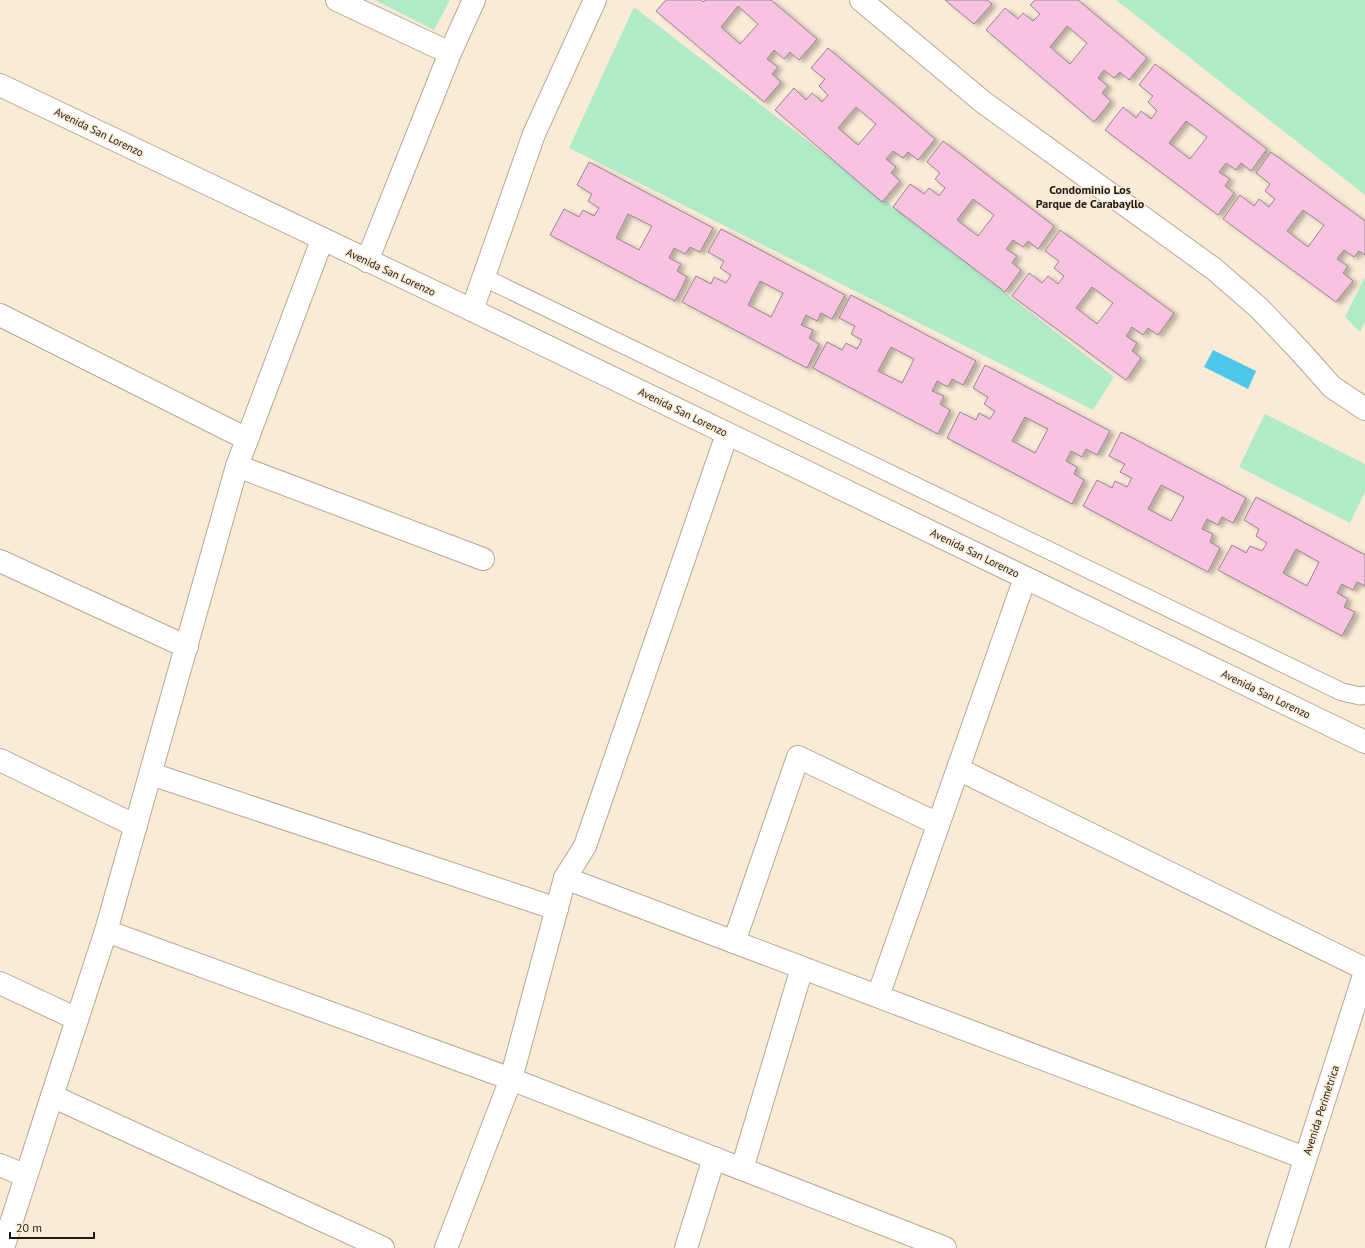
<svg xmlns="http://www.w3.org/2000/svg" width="1365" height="1248" font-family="'PT Sans',sans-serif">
  <defs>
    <filter id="shadow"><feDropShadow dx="4.5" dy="2.5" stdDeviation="2" flood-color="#0004"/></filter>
  </defs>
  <rect width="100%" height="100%" fill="#faebd7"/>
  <!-- green -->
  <g fill="#b0ebc8">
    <polygon points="375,0 450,0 434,30"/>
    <polygon points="1116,0 1365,0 1365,195"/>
    <polygon points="634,7 1114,377 1093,410 569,148"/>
    <polygon points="1365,277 1365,322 1360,332 1345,317"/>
    <polygon points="1265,414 1365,464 1365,492 1350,523 1239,467"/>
  </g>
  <!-- water -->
  <polygon fill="#4bc7eb" points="1213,350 1256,371 1248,389 1204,367"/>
  <!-- building -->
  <g fill="#f8c3e1" stroke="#99838f" fill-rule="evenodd" filter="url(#shadow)">
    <path d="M666,0H701L703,2L705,0H771L817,39L799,60L790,52L784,59L774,50L767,59L778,67L772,74L781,82L764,102L656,11ZM738,6L758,24L740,44L721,27Z"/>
    <polygon points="945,0 987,0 992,4 974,24"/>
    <path d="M1035,0H1078L1147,58L1129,80L1120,72L1114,78L1104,70L1098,78L1108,86L1102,93L1111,101L1094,122L986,30L1005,8L1018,19L1023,13L1033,21L1040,14L1030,5ZM1067,26L1087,43L1070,64L1050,47Z"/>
    <path d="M828,48L935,139L918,160L908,152L903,158L893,151L886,159L896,167L891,173L900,181L882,202L775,110L794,88L806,100L812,93L822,102L828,95L819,86L825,79L811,68ZM856,107L876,124L858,145L838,128Z"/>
    <path d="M1155,64L1267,149L1251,171L1241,163L1236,170L1226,163L1219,172L1230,179L1225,186L1234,193L1218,215L1105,130L1123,107L1136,118L1141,111L1151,119L1157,111L1148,102L1153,96L1139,85ZM1186,121L1207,137L1190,159L1169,143Z"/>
    <path d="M943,141L1054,226L1038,249L1028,241L1023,247L1013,240L1006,249L1017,256L1012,263L1021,270L1005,292L893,207L910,184L924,194L929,188L939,196L945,188L935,179L940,173L927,162ZM973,199L994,215L978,236L957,220Z"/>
    <path d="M1271,152L1365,221V255L1359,251L1354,257L1344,250L1337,259L1348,266L1343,273L1353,281L1336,302L1223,219L1240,195L1254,206L1259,199L1269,207L1275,199L1265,191L1270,184L1256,173ZM1303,210L1324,225L1308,247L1287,231Z"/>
    <path d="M589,162L713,228L700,252L690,247L685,254L674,248L669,258L681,264L677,271L687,277L675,301L550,235L564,209L579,217L583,210L594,216L599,208L588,201L592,194L577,185ZM628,214L652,226L639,250L616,238Z"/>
    <path d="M721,229L845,295L832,319L821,313L817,321L806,315L801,325L813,330L809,338L819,344L807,368L682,302L696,276L711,284L714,277L726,283L731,275L720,268L724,261L708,252ZM760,281L783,293L771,317L748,305Z"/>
    <path d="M1060,230L1174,313L1158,335L1148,328L1143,335L1132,327L1126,336L1137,343L1132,351L1141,358L1126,380L1012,296L1029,273L1042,283L1048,276L1058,284L1064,276L1054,268L1059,261L1045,251ZM1092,287L1113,303L1097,324L1076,308Z"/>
    <path d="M851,295L976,361L963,385L952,379L948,387L937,381L932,391L944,396L940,404L950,410L938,434L813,368L827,342L842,350L846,343L857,349L862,340L851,334L855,326L839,318ZM891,347L914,359L902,383L878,371Z"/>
    <path d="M985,365L1110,431L1097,455L1086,449L1082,457L1071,451L1066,461L1077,467L1074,474L1084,480L1072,504L947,438L960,412L976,420L979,413L990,419L995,411L984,404L988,397L973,388ZM1025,417L1048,429L1035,453L1012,441Z"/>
    <path d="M1121,432L1246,498L1233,523L1222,517L1218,525L1207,519L1202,529L1213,534L1210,542L1220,548L1208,572L1083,506L1097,480L1112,488L1115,481L1127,487L1132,478L1120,472L1125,464L1109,456ZM1161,485L1184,497L1171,521L1148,509Z"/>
    <path d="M1256,497L1365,555V586L1357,582L1353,590L1342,584L1337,593L1348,599L1344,607L1355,612L1342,636L1218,570L1232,545L1246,553L1250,546L1262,551L1267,543L1256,536L1259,529L1244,520ZM1296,549L1319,562L1307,586L1283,573Z"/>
  </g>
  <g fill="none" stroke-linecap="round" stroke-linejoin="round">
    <!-- service casing -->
    <g stroke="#b6a895" stroke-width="19">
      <polyline id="service" points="483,277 1342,692 1360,696 1365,695"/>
    </g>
    <!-- minor casing -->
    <g stroke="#b6a895" stroke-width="24">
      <g id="minor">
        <polyline points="337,0 450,53"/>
        <polyline points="861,0 983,102 1214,269 1259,308 1300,351 1332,387 1365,409"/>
        <polyline points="367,261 450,53 474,0"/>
        <polyline points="472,310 534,134 595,0"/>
        <polyline points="0,315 247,439"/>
        <polyline points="237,466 483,559"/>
        <polyline points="0,561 187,647"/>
        <polyline points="0,760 136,826"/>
        <polyline points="958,769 1365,969"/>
        <polyline points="151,774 557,909"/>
        <polyline points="565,878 1305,1158"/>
        <polyline points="106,931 511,1079 945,1248"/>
        <polyline points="734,942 798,757 938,824"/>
        <polyline points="0,983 77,1019"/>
        <polyline points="878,996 1025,578"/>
        <polyline points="52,1096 383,1248"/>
        <polyline points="0,1165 26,1176"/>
        <polyline points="742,1169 802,968"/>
        <polyline points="3,1248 52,1096 106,931 237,466 322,240"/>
        <polyline points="446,1248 511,1079 565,878 585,846 727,434"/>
        <polyline points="686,1248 714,1158"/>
      </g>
    </g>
    <!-- tertiary casing -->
    <g stroke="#b6a895" stroke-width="24">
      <g id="tertiary">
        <polyline points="0,85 472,310 1365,742"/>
        <polyline points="1277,1248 1365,972"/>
      </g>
    </g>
    <!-- service -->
    <use href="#service" stroke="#fff" stroke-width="17"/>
    <!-- minor -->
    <use href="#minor" stroke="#fff" stroke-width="22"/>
    <!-- tertiary -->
    <use href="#tertiary" stroke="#fff" stroke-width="22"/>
  </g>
  <g text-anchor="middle" stroke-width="3" stroke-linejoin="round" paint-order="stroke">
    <!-- street labels -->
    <g font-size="11" fill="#1f1a13" stroke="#faebd7">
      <text transform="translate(99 132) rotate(26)" y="4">Avenida San Lorenzo</text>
      <text transform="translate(391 272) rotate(25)" y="4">Avenida San Lorenzo</text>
      <text transform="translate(683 412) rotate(26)" y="4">Avenida San Lorenzo</text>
      <text transform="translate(975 553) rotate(26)" y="4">Avenida San Lorenzo</text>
      <text transform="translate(1266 694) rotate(26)" y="4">Avenida San Lorenzo</text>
      <text transform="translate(1321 1110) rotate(-72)" y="4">Avenida Perimétrica</text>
    </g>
    <!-- neighbourhood labels -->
    <g font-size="12" font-weight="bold" fill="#1f1a13" stroke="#faebd7">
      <text x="1090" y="194">Condominio Los<tspan x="1090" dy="14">Parque de Carabayllo</tspan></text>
    </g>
  </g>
  <!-- scale -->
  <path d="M10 1232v6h84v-6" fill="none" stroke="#1f1a13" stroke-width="2"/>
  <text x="16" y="1232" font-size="12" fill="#1f1a13" stroke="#faebd7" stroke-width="3" paint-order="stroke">20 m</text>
</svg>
